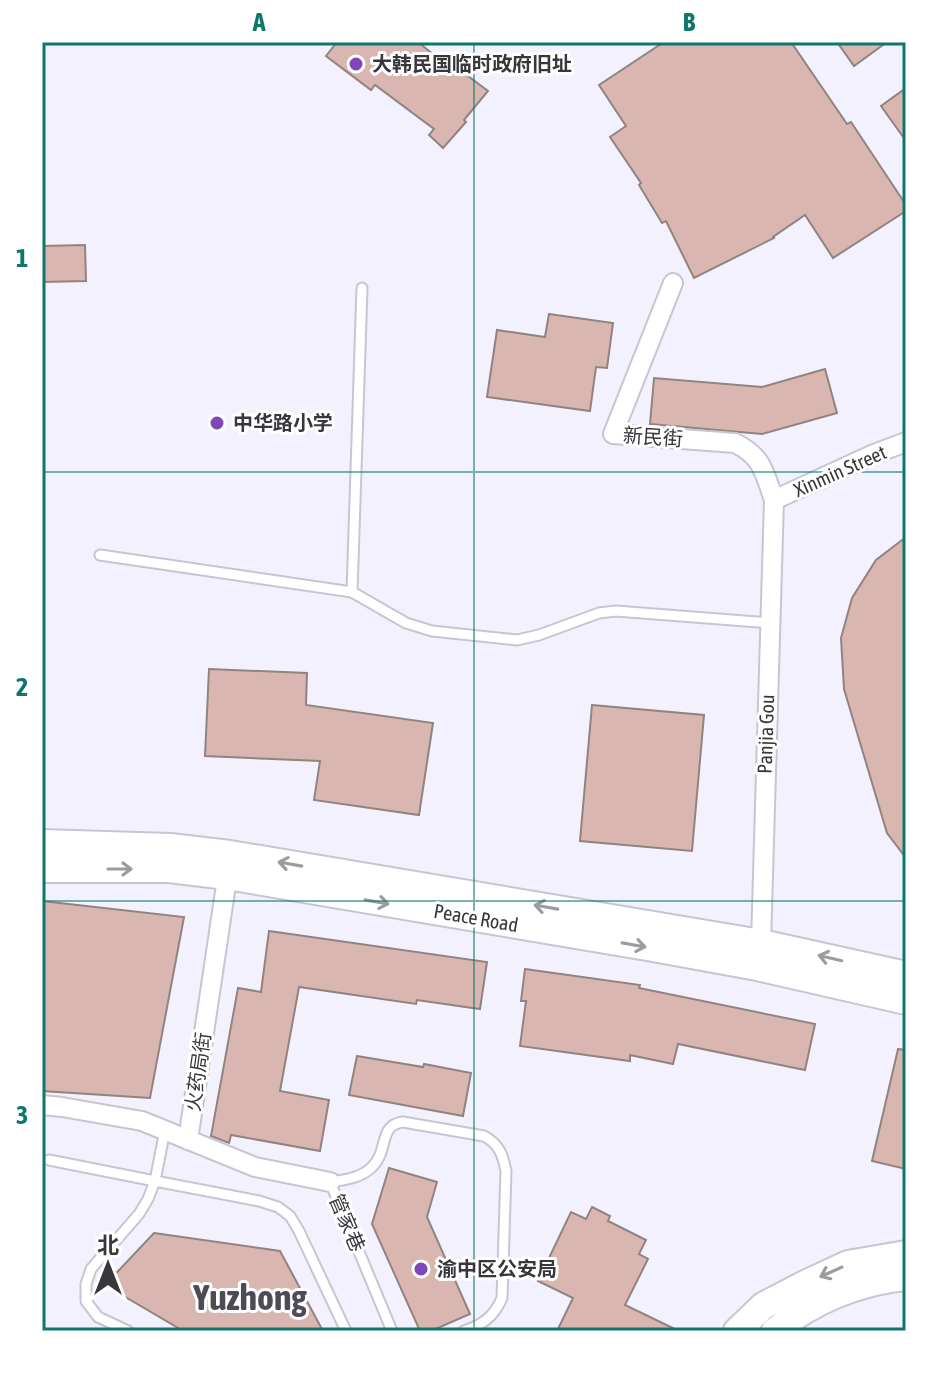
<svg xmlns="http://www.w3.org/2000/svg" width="948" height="1373" font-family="'Asap Condensed','Noto Sans SC',sans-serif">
  <rect width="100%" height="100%" fill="#f4f1fe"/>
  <!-- building -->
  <g fill="#d9b7b0" stroke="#918380" stroke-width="2">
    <polygon points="337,42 418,42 445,64 448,61 488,91 464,120 466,122 443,148 429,135 434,129 375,85 371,90 326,56"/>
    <polygon points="664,42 791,42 847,124 851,122 906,205 906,211 833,258 805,215 773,237 774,238 694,278 666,221 662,223 639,185 641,183 610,137 626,126 599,85"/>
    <polygon points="837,42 887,42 854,66"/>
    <polygon points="906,88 906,141 881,106"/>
    <polygon points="85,245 86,281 42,282 42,246"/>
    <polygon points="549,314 613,323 607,368 596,367 590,411 487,397 497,330 545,337"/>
    <polygon points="825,369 837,413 762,434 650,424 654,378 762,387"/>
    <polygon points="906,537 906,858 887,833 844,689 841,638 852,598 876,560"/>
    <polygon points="209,669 307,673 306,705 433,723 419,815 314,800 320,761 205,756"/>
    <polygon points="592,705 704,715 692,851 580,841"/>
    <polygon points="42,901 184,917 150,1098 42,1091"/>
    <polygon points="269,931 487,962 480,1009 417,1000 416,1004 299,987 280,1091 329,1100 320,1151 231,1135 229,1143 211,1136 238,988 261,992"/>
    <polygon points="525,969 640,985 639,988 815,1024 805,1070 678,1044 673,1064 630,1055 630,1061 520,1046 526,1001 521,1001"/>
    <polygon points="898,1049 906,1050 906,1169 872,1161"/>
    <polygon points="357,1056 423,1067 424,1064 471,1073 463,1116 349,1095"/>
    <polygon points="389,1168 437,1182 427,1217 470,1314 431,1331 420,1331 372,1224"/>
    <polygon points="592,1207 610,1216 608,1221 646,1240 639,1254 648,1259 625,1305 679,1331 557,1331 573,1298 538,1281 571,1212 586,1219"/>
    <polygon points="154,1233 280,1251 323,1331 201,1331 180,1329 105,1285"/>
  </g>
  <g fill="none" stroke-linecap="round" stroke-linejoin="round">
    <!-- lane casing -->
    <g stroke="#c8c5d2" stroke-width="13">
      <g id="lane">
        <polyline points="100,555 352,592 406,623 432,631 517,640 539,635 599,613 616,611 770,623"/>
        <polyline points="352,592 362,288"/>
        <polyline points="49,1160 155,1181 165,1130"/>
        <polyline points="128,1331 98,1317 86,1301 86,1284 91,1269 139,1214 148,1199 155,1181 259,1201 278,1207 290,1216 299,1231 346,1331"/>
        <path d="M392,1331L330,1182C345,1180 361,1178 372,1167C389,1151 378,1125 403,1122L484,1136C499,1144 503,1155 506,1171L502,1298C494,1317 482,1325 464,1331"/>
      </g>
    </g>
    <!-- street casing -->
    <g stroke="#c8c5d2" stroke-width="22">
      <g id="street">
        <path d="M673,283L613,434L735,443C763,457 764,472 774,500L761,943L759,953"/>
        <polyline points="774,500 874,454 906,442"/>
        <polyline points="42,1105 62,1107 142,1121 255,1167 330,1182"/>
        <polyline points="188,1140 229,865"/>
      </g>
    </g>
    <!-- secondary casing -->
    <g stroke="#c8c5d2" stroke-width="30">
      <g id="secondary">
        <polyline points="42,843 170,847 230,854 761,943 906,975"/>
        <polyline points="42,869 169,869 227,876 653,948 757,967 906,1001"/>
        <polyline points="737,1331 763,1306 805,1284 848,1264 906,1254"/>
        <path d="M775,1331C812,1301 859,1281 906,1277"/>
      </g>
    </g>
    <!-- lane -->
    <use href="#lane" stroke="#fff" stroke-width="9"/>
    <!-- street -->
    <use href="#street" stroke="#fff" stroke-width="18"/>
    <!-- secondary -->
    <use href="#secondary" stroke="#fff" stroke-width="26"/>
  </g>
  <!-- one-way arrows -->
  <defs><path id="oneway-shaft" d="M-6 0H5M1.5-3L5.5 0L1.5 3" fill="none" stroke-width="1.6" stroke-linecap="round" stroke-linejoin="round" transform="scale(2)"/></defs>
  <g stroke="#9c9b9e">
    <use href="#oneway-shaft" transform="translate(290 864) rotate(-170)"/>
    <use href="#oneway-shaft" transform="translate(120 869)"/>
    <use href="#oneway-shaft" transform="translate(377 902) rotate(10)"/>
    <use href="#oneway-shaft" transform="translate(546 907) rotate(-170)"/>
    <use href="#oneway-shaft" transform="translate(634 945) rotate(10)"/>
    <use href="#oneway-shaft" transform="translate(830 958) rotate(-167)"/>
    <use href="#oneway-shaft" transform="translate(831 1272) rotate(156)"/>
  </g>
  <!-- grid -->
  <path fill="none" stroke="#0f766e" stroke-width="2" stroke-opacity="0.55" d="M474,42V1331M42,472H906M42,901H906"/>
  <!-- markers -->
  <g fill="#8145bb" stroke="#fff" stroke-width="3">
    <circle cx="356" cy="64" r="8"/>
    <circle cx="217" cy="423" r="8"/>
    <circle cx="421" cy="1269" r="8"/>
  </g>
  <g text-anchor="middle" stroke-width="6" stroke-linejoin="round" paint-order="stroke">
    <!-- poi labels -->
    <g font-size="20" font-weight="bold" fill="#38373c" stroke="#fff" text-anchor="start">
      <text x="372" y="71">大韩民国临时政府旧址</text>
      <text x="233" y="430">中华路小学</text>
      <text x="437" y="1276">渝中区公安局</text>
    </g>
    <!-- street labels -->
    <g font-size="20" fill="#38373c" stroke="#fff">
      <text transform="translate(653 437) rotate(4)" y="7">新民街</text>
      <text transform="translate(840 471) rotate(-24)" y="7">Xinmin Street</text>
      <text transform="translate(766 734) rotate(-88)" y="7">Panjia Gou</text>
      <text transform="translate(476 918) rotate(10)" y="7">Peace Road</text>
      <text transform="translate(198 1072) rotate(-82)" y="7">火药局街</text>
      <text transform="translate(347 1223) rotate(67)" y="7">管家巷</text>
    </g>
    <!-- town labels -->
    <g font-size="36" font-weight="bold" fill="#4e4b56" stroke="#fff">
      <text x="250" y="1310">Yuzhong</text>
    </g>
  </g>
  <!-- border -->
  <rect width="948" height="1373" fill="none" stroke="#ffffff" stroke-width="88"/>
  <!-- north arrow -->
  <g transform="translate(108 1265)" stroke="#ffffff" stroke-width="6" paint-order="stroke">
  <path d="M0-6L14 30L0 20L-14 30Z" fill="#38373c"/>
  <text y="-12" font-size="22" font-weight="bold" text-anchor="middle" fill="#38373c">北</text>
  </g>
  <rect x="44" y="44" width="860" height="1285" fill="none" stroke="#0f766e" stroke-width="3"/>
  <g font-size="26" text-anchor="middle" font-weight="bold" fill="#0f766e">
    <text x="259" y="31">A</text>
    <text x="689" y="31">B</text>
    <text x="22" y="267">1</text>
    <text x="22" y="696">2</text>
    <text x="22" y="1124">3</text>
  </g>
</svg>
